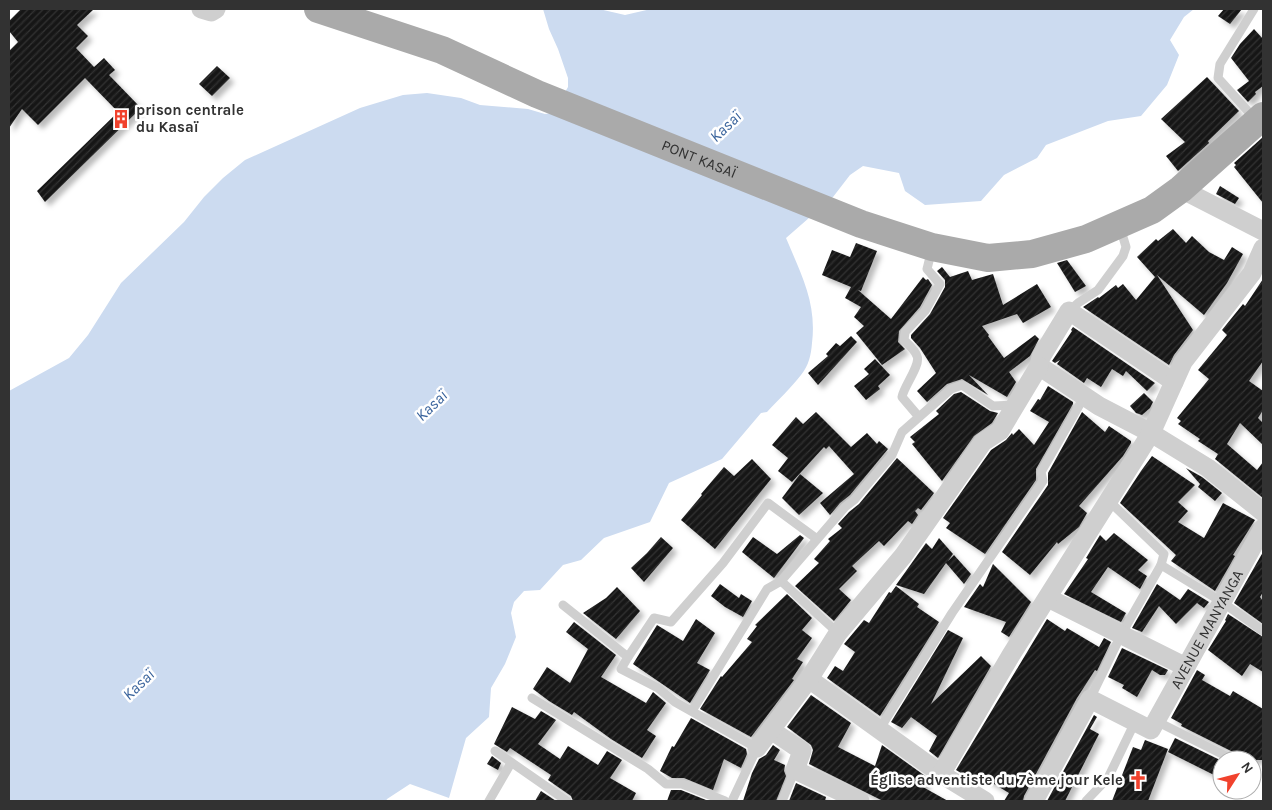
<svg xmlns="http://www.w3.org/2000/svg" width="1272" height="810" font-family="Karla,sans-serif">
  <defs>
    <pattern id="building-hatch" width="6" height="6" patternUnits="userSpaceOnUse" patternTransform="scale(1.25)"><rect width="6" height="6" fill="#191919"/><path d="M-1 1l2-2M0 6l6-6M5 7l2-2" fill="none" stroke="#323232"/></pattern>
    <filter id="shadow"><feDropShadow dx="4.5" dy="4.5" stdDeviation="2.5" flood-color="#0004"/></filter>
  </defs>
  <rect width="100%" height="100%" fill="#fff"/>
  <!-- water -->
  <path fill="#ccdbf0" d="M543,9H599L625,15L651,9H1194L1184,17L1170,40L1179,55L1167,85L1141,116L1108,121L1046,145L1037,158L1004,175L981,201L925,205L905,191L899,173L863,166L850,175L833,197L786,238C801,274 817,303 812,343C811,355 809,365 801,375C791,388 778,400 767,412L761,413L722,459L669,483L650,522L604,538L581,560L563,565L540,590L524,591L514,602L511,613L516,637L505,664L491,688L489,717L466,738L449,798L410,784L387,799L386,801H9V391L69,358L88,335L121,283L184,222L204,197L223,178L245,160L360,108L403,95L427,93L461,98L480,105L528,109L545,114L553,113L568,87V78L558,49L549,29Z"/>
  <!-- building -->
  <g fill="url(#building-hatch)" filter="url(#shadow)">
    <polygon points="21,9 94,9 77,25 88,36 76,48 94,67 104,58 115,70 109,75 141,108 45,202 37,191 118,112 85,78 38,125 22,109 9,128 9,51 18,42 9,31 9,21"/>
    <polygon points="1224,9 1242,9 1230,24 1218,16"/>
    <polygon points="1254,29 1263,39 1263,86 1255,92 1256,94 1248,102 1237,90 1249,81 1231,58 1240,44"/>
    <polygon points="217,66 230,78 212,96 199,84"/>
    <polygon points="1207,77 1239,111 1208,141 1209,143 1178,171 1166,156 1185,142 1161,119"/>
    <polygon points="1263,137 1263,203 1234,167 1236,165 1234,163"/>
    <polygon points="1220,186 1239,198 1235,204 1216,194"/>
    <polygon points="1173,229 1186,243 1192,236 1209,252 1224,260 1232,247 1243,254 1227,283 1204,315 1157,275 1193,330 1174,355 1169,365 1083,307 1098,297 1099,298 1116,285 1118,288 1123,284 1136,300 1155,277 1137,257 1156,239 1158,241"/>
    <polygon points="856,243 877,251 861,291 858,290 891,319 923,277 926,280 928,279 932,285 920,307 899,331 898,342 905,349 882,365 856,333 864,326 854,317 861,307 845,298 851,287 822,275 832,250 850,257"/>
    <polygon points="1067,260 1086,286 1075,292 1057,263"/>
    <polygon points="942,267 950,277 968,271 972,280 993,274 1003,305 1037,284 1051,307 1023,323 1017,314 982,326 989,335 988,336 1004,358 1035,335 1039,339 1030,356 1009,372 1016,382 1007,397 969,375 988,395 962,379 947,384 927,402 917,391 936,373 920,348 911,338 911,335 930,314 945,287 945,280 937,271"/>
    <polygon points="1263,279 1263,361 1249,381 1263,391 1263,410 1258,418 1263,423 1263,445 1240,423 1227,444 1257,470 1263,462 1263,498 1215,459 1218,454 1198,441 1200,439 1178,424 1181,421 1177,418 1209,379 1198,370 1227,335 1222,330 1243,304 1245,306"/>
    <polygon points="1073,327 1155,383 1147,391 1126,371 1123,376 1112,369 1101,387 1087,378 1084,383 1057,364 1060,360 1055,363 1052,361 1072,331 1071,330"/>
    <polygon points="851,336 857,342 818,385 808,373 828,356 826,354 836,343 840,346"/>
    <polygon points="875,359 890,375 878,386 880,389 866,400 854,386 869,374 864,369"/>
    <polygon points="1048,386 1073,402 1073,404 1036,469 1036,480 985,554 946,528 950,523 943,518 991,450 1006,440 1012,433 1013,435 1019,429 1034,445 1049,422 1030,411 1038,399 1040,400"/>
    <polygon points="961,392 990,411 998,413 992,423 974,436 942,481 912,444 915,442 910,437 939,414 936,411 954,394"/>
    <polygon points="1144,393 1153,402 1150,408 1142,415 1136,413 1130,406"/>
    <polygon points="816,412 851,447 867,433 877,444 879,441 888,449 850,495 840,503 830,515 820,503 854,474 829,446 826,449 824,447 792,482 778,471 788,458 772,445 796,417 803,424"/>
    <polygon points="1082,412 1105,432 1109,426 1131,441 1131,443 1123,456 1079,506 1087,513 1079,527 1058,544 1057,542 1030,575 1002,552 1048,485 1048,473"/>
    <polygon points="1152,456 1195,485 1178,502 1188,511 1178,522 1204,538 1223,503 1255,520 1233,555 1235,556 1215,591 1171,561 1176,555 1120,503 1141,471"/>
    <polygon points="897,458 934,493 921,510 918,508 915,511 918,515 912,524 908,521 884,546 879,541 852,566 857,571 839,589 851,600 834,621 795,586 819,563 814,559 830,541 828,539 842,528 838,524 849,512 859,504"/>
    <polygon points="752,459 771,479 715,549 681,520 702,495 701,494 724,467 734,476"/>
    <polygon points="1186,468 1202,477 1222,493 1215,501 1198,487 1200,484"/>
    <polygon points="800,474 823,493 799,515 782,498"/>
    <polygon points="1114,533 1148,560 1138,570 1147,576 1140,589 1108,567 1091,592 1126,613 1121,622 1064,594 1088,559 1086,558 1100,535 1106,541"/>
    <polygon points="800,535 804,538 774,578 742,552 753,537 777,554"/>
    <polygon points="661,537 673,548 644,582 631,568 647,553"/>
    <polygon points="939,538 953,554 948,561 954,555 971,574 964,584 946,563 924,594 896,585 926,543 932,549"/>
    <polygon points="1263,552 1263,592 1260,597 1263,601 1263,624 1234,603"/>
    <polygon points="993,564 1031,602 1009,637 1001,632 1006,622 964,607 980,584 983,587"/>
    <polygon points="720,584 739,598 741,594 752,601 743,617 725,607 711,596"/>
    <polygon points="1157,584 1180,600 1188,589 1209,602 1204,608 1197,603 1176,624 1159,606 1142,632 1132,628"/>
    <polygon points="896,586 919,604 917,607 939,622 880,716 827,678 835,666 843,671 855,652 844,644 864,620 869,623 889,592 891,593"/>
    <polygon points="617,587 640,611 616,639 583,613 606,598"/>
    <polygon points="787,594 812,618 802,630 812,638 797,659 803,662 792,679 794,680 751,737 700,709 721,676 722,677 752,642 747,639 757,626 755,625"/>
    <polygon points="1228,614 1263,637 1263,672 1250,664 1242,676 1208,650 1226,621 1225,620"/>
    <polygon points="696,619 715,633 697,663 710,670 690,703 633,664 657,625 683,641"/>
    <polygon points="1047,619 1065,631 1067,628 1099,647 1104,638 1111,642 1097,671 1095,670 1077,698 1024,796 1023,801 1004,801 1009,793 979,775 976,782 956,770"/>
    <polygon points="574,622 616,655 601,677 646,703 653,692 666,703 647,730 656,736 642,758 611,739 574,712 572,715 549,701 533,689 547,667 570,683 588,649 566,632"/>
    <polygon points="948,630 963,638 931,704 981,656 991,666 938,758 929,751 937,736 911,717 902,728 891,722"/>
    <polygon points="1122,648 1168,670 1165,675 1160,675 1152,670 1137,697 1122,688 1124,685 1108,677"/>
    <polygon points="1197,670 1205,675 1202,680 1230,696 1233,691 1263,709 1263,760 1240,760 1237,754 1181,726 1182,724 1171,718"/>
    <polygon points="811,695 851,723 838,747 875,766 882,745 928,778 923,787 948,801 883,801 809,764 813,750 811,745 787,727"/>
    <polygon points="512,707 535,719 541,711 556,720 538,744 560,759 568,746 598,765 607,751 622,760 610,778 636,793 632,801 573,801 571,796 548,780 551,775 510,748 507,752 494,744"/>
    <polygon points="1094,715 1097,717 1090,729 1099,734 1065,801 1047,801"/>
    <polygon points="691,718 746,749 747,754 741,768 724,759 713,790 684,778 672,778 660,771 672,746 674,747"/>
    <polygon points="1175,738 1222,761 1222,779 1168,752"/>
    <polygon points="1145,740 1168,749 1148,801 1112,801 1133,747 1141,750"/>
    <polygon points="773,745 780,750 774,760 785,765 784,771 786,776 776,801 743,801 752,773 759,759 766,755"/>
    <polygon points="492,756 501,763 498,770 487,764"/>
    <polygon points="796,783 826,797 825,801 789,801"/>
    <polygon points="671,790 681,790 706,800 667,801"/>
    <polygon points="541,791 556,801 535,801"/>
  </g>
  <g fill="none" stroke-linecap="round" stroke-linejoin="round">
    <!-- service -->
    <g stroke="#cfcfcf" stroke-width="9">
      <polyline points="1254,9 1220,64 1218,78 1255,119"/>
      <polyline points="1069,311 1078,303 1098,290 1123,256 1126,247 1120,227"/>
      <path d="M919,417L902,397C904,386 921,365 917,356C915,350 908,344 904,340L905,332L925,311L940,284L927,269L932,249"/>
      <polyline points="1108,500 1164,554 1161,565"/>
      <polyline points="781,581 838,633"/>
      <polyline points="563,605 628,657 621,669 658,688 675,702 757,748 732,801"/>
      <polyline points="628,657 654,618 671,622 723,563 768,503 817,539"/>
      <polyline points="532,698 648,769 666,784 682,784 725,801"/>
      <polyline points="1090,699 1121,635 1161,565 1222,602 1263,631"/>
      <polyline points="692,711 767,589 781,581 845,507 854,500 892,455 902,432 951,389 962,385 993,406 1016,405"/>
      <polyline points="1156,721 1234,760"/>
      <polyline points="879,730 952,613 1043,481 1041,472 1084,397"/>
      <polyline points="495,751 567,801"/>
      <polyline points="489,801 511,763"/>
      <polyline points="782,801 795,770"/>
      <polyline points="1086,801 1108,778 1135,722"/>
    </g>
    <!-- minor -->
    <g stroke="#cfcfcf" stroke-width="19">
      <polyline points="201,9 211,12 216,9"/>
      <polyline points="1181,189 1263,231"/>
      <polyline points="1174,382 1069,311 1041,357 1039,366 1099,406 1151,433 1208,468 1263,512"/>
      <polyline points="1048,598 1186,667"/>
      <polyline points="809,679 941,774 985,801"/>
      <polyline points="771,730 802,751 795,770 860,801"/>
      <polyline points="757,748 809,679 838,633 903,556 983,442 1000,431 1039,366"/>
      <polyline points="941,774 1011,655 1151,433 1183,362 1252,273 1263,248"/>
      <path id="s1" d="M1034,801L1090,699L1151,730L1263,528"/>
    </g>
    <!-- primary -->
    <path stroke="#aaa" stroke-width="28" id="s2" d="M318,9L442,50L537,94L861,224L932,247L988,258L1032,254L1086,239L1152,210L1181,189L1263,116"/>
  </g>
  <!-- icons -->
  <defs>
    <g id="building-bare" transform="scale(1.5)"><path d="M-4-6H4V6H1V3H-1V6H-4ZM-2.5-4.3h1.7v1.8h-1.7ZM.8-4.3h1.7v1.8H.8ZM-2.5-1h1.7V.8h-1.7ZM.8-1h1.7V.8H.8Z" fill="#f1422d" stroke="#fff" stroke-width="2.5" paint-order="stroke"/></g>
    <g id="church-bare" transform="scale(1.5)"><path d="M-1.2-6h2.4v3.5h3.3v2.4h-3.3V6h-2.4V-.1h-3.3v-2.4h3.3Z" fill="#f1422d" stroke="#fff" stroke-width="2.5" paint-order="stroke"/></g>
  </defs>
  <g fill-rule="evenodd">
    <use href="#building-bare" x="121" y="119"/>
    <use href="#church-bare" x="1138" y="780"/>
  </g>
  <g text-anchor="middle" stroke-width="5" stroke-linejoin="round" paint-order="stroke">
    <!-- poi labels -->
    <g font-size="15" font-weight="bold" fill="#323232" stroke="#fff" text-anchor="start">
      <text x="136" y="115">prison centrale<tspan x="136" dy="17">du Kasaï</tspan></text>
      <text x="1123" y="785" text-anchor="end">Église adventiste du 7ème jour Kele</text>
    </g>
    <!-- street labels -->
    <g font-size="15" fill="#323232" stroke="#fff">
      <text dy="5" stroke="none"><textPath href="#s2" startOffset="410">PONT KASAÏ</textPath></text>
      <text dy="5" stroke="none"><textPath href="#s1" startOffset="300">AVENUE MANYANGA</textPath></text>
    </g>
    <!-- water labels -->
    <g font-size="16" font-style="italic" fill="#39639c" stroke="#fff">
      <text transform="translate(725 126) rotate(-44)" y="6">Kasaï</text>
      <text transform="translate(431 405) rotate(-44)" y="6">Kasaï</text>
      <text transform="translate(138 684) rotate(-44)" y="6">Kasaï</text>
    </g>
  </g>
  <!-- border -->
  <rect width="1272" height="810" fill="none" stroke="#323232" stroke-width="20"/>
  <!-- north arrow -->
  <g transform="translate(1237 775) rotate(54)"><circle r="24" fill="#ffffff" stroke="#adadad"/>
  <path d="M0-4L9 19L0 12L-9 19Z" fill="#f1422d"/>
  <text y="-8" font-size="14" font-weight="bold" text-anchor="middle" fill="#323232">N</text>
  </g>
</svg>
